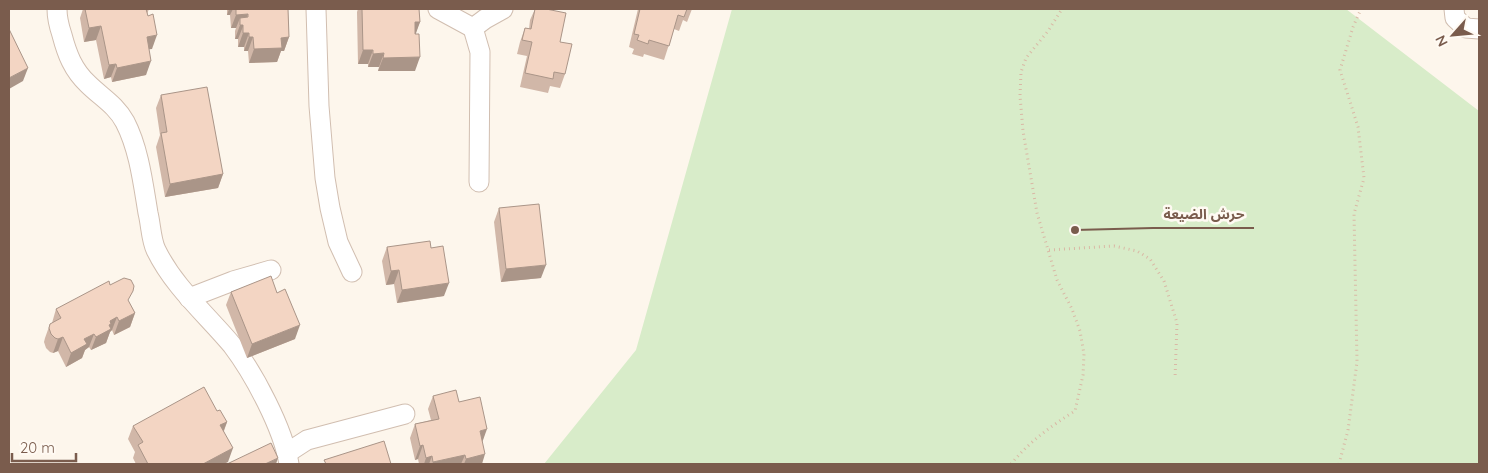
<svg xmlns="http://www.w3.org/2000/svg" width="1488" height="473" font-family="Quicksand,'Noto Sans Arabic',sans-serif">
  <rect width="100%" height="100%" fill="#fdf6ec"/>
  <!-- green -->
  <polygon fill="#d8ecc9" points="732,9 1346,9 1479,111 1479,464 544,464 636,350"/>
  <g fill="none" stroke-linecap="round" stroke-linejoin="round">
    <!-- minor casing -->
    <g stroke="#d1beb0" stroke-width="21">
      <g id="minor">
        <path d="M57,9C57,18 59,26 62,35C67,54 73,70 88,84C101,97 116,105 125,122C139,149 143,183 148,213C151,225 151,240 156,250C174,287 206,314 232,345C254,374 283,428 289,464"/>
        <polyline points="316,9 319,106 325,178 330,208 338,242 352,272"/>
        <polyline points="438,9 473,28 485,19 503,9"/>
        <polyline points="1454,9 1455,18 1466,28 1479,29"/>
        <polyline points="473,28 480,52 479,182"/>
        <polyline points="189,298 233,281 271,270"/>
        <polyline points="287,453 307,440 405,414"/>
      </g>
    </g>
    <!-- path -->
    <g stroke="#d9b8a5" stroke-width="3" stroke-dasharray="1 4" stroke-linecap="butt">
      <polyline points="1049,250 1114,246 1137,251 1150,259 1164,281 1177,323 1175,379"/>
      <path d="M1011,464C1029,442 1051,426 1075,411L1083,375L1084,354L1080,331L1072,309L1057,280L1037,213L1023,131L1020,96L1021,72L1026,58L1048,31L1062,9"/>
      <polyline points="1339,464 1348,430 1357,362 1354,214 1364,178 1358,127 1340,70 1353,27 1361,9"/>
    </g>
    <!-- minor -->
    <use href="#minor" stroke="#fff" stroke-width="19"/>
  </g>
  <!-- wall -->
  <g fill="#d1b7a8">
    <polygon points="83,9 149,9 147,14 152,49 149,49 146,75 112,82 111,77 104,79 96,40 84,42 80,18"/>
    <polygon points="227,9 288,9 289,37 284,51 281,51 277,62 249,63 248,51 244,51 244,47 238,47 238,39 235,39 235,31 236,28 231,28 230,15 227,15"/>
    <polygon points="358,9 419,9 420,22 415,34 415,71 378,71 379,67 368,67 368,64 358,64 357,12"/>
    <polygon points="535,9 560,42 565,74 560,88 550,86 548,93 520,87 527,56 517,54 520,42 525,28 529,29 530,20"/>
    <polygon points="638,9 692,9 687,22 683,20 679,31 674,29 664,60 644,54 643,57 632,54 634,49 629,47"/>
    <polygon points="161,95 223,174 218,188 165,197 156,147 160,135 156,108"/>
    <polygon points="499,208 541,278 501,282 494,222"/>
    <polygon points="387,247 431,248 444,296 397,303 394,284 386,285 382,261"/>
    <polygon points="110,285 129,302 135,313 130,327 114,335 112,330 110,332 106,343 91,350 89,347 85,350 82,358 66,367 58,351 53,353 50,352 46,348 44,342 45,338 50,324 52,323 56,309"/>
    <polygon points="231,292 295,339 247,358 226,305"/>
    <polygon points="433,396 459,402 482,442 482,464 419,464 418,459 415,460 410,438 415,424 431,420 428,409"/>
    <polygon points="217,411 227,422 224,431 228,462 223,464 136,464 133,458 135,452 128,439 133,426"/>
  </g>
  <!-- shaded-wall -->
  <g fill="#aa9588">
    <polygon points="229,9 233,9 230,15 227,15"/>
    <polygon points="248,14 238,39 235,39 240,25 240,18 236,28 231,28 236,15"/>
    <polygon points="415,22 420,22 415,36"/>
    <polygon points="101,26 96,40 84,42 89,28"/>
    <polygon points="243,33 249,33 244,47 238,47"/>
    <polygon points="157,35 152,49 142,50 147,37"/>
    <polygon points="249,37 253,37 248,51 244,51"/>
    <polygon points="289,37 284,51 281,51 277,62 249,63 254,49 281,38"/>
    <polygon points="363,50 373,50 368,64 358,64"/>
    <polygon points="384,53 379,67 368,67 373,54"/>
    <polygon points="420,57 415,71 378,71 383,58"/>
    <polygon points="151,61 146,75 112,82 117,68"/>
    <polygon points="116,64 111,77 104,79 109,65"/>
    <polygon points="28,68 23,81 9,89 9,78"/>
    <polygon points="223,174 218,188 165,197 170,184"/>
    <polygon points="546,265 541,278 501,282 506,269"/>
    <polygon points="399,270 394,284 386,285 391,271"/>
    <polygon points="449,283 444,296 397,303 402,290"/>
    <polygon points="135,313 130,327 114,335 119,321"/>
    <polygon points="117,317 112,330 110,332 106,343 91,350 96,337 110,321"/>
    <polygon points="300,325 295,339 247,358 252,344"/>
    <polygon points="94,334 89,347 85,350 82,358 66,367 71,353 84,339"/>
    <polygon points="63,337 58,351 53,353 58,339"/>
    <polygon points="227,422 222,435 220,425"/>
    <polygon points="487,429 482,443 480,431"/>
    <polygon points="423,445 418,459 415,460 420,446"/>
    <polygon points="233,448 228,462 223,464 203,464"/>
    <polygon points="485,454 482,464 464,464 466,459"/>
    <polygon points="465,455 461,464 432,464 433,462"/>
    <polygon points="432,456 429,464 424,464 426,458"/>
    <polygon points="278,458 276,464 265,464"/>
  </g>
  <!-- building -->
  <g fill="#f3d5c3" stroke="#aa9588">
    <polygon points="85,9 146,9 148,16 153,14 157,35 147,37 151,61 117,68 116,64 109,65 101,26 89,28"/>
    <polygon points="236,9 288,9 289,37 281,38 282,48 254,49 253,37 249,37 249,33 243,33 243,25 240,25 240,18 248,17 248,14 236,15"/>
    <polygon points="362,9 419,9 420,22 415,22 415,34 419,34 420,57 383,58 384,53 373,54 373,50 363,50"/>
    <polygon points="535,9 546,9 566,13 560,42 572,44 565,74 554,72 553,79 525,73 532,42 522,40 525,28 531,29"/>
    <polygon points="640,9 687,9 684,17 678,15 669,46 649,40 648,44 637,40 639,35 634,34"/>
    <polygon points="9,29 28,68 9,78"/>
    <polygon points="207,87 223,174 170,184 161,133 167,132 161,95"/>
    <polygon points="539,204 546,265 506,269 499,208"/>
    <polygon points="430,241 431,248 443,246 449,283 402,290 399,270 391,271 387,247"/>
    <polygon points="271,276 277,293 285,289 300,325 252,344 231,292"/>
    <polygon points="124,278 131,280 134,286 133,291 128,300 135,313 119,321 117,317 110,321 111,324 109,325 111,329 96,337 94,334 84,339 87,344 71,353 63,337 58,339 55,338 51,334 49,328 50,324 61,318 56,309 109,281 110,285"/>
    <polygon points="204,387 217,411 220,410 227,422 220,425 233,448 203,464 148,464 138,445 143,442 133,426"/>
    <polygon points="456,390 459,402 480,397 487,429 480,431 485,454 466,459 465,455 433,462 432,456 426,458 423,445 420,446 415,424 439,419 433,396"/>
    <polygon points="384,441 391,464 326,464 324,460"/>
    <polygon points="271,443 278,458 265,464 227,464"/>
  </g>
  <!-- callouts -->
  <path fill="none" stroke="#7a5c4d" stroke-width="2" d="M1075 230L1153 228H1254"/>
  <circle fill="#7a5c4d" stroke="#fffaf3" stroke-width="2" cx="1075" cy="230" r="5"/>
  <g font-size="14" text-anchor="middle" font-weight="bold" fill="#7a5c4d" stroke="#fffaf3" stroke-width="5" stroke-linejoin="round" paint-order="stroke">
    <text x="1204" y="219">حرش الضيعة</text>
  </g>
  <!-- border -->
  <rect width="1488" height="473" fill="none" stroke="#7a5c4d" stroke-width="20"/>
  <!-- north arrow -->
  <g transform="translate(1453 35) rotate(243)" stroke="#fffaf3" stroke-width="4" paint-order="stroke">
  <path d="M0-4L9 19L0 12L-9 19Z" fill="#7a5c4d"/>
  <text y="-8" font-size="14" font-weight="bold" text-anchor="middle" fill="#7a5c4d">N</text>
  </g>
  <!-- scale -->
  <path d="M12 453v8h64v-8" fill="none" stroke="#7a5c4d" stroke-width="2.5"/>
  <text x="20" y="453" font-size="15" fill="#7a5c4d" stroke="#fffaf3" stroke-width="4" paint-order="stroke">20 m</text>
</svg>
